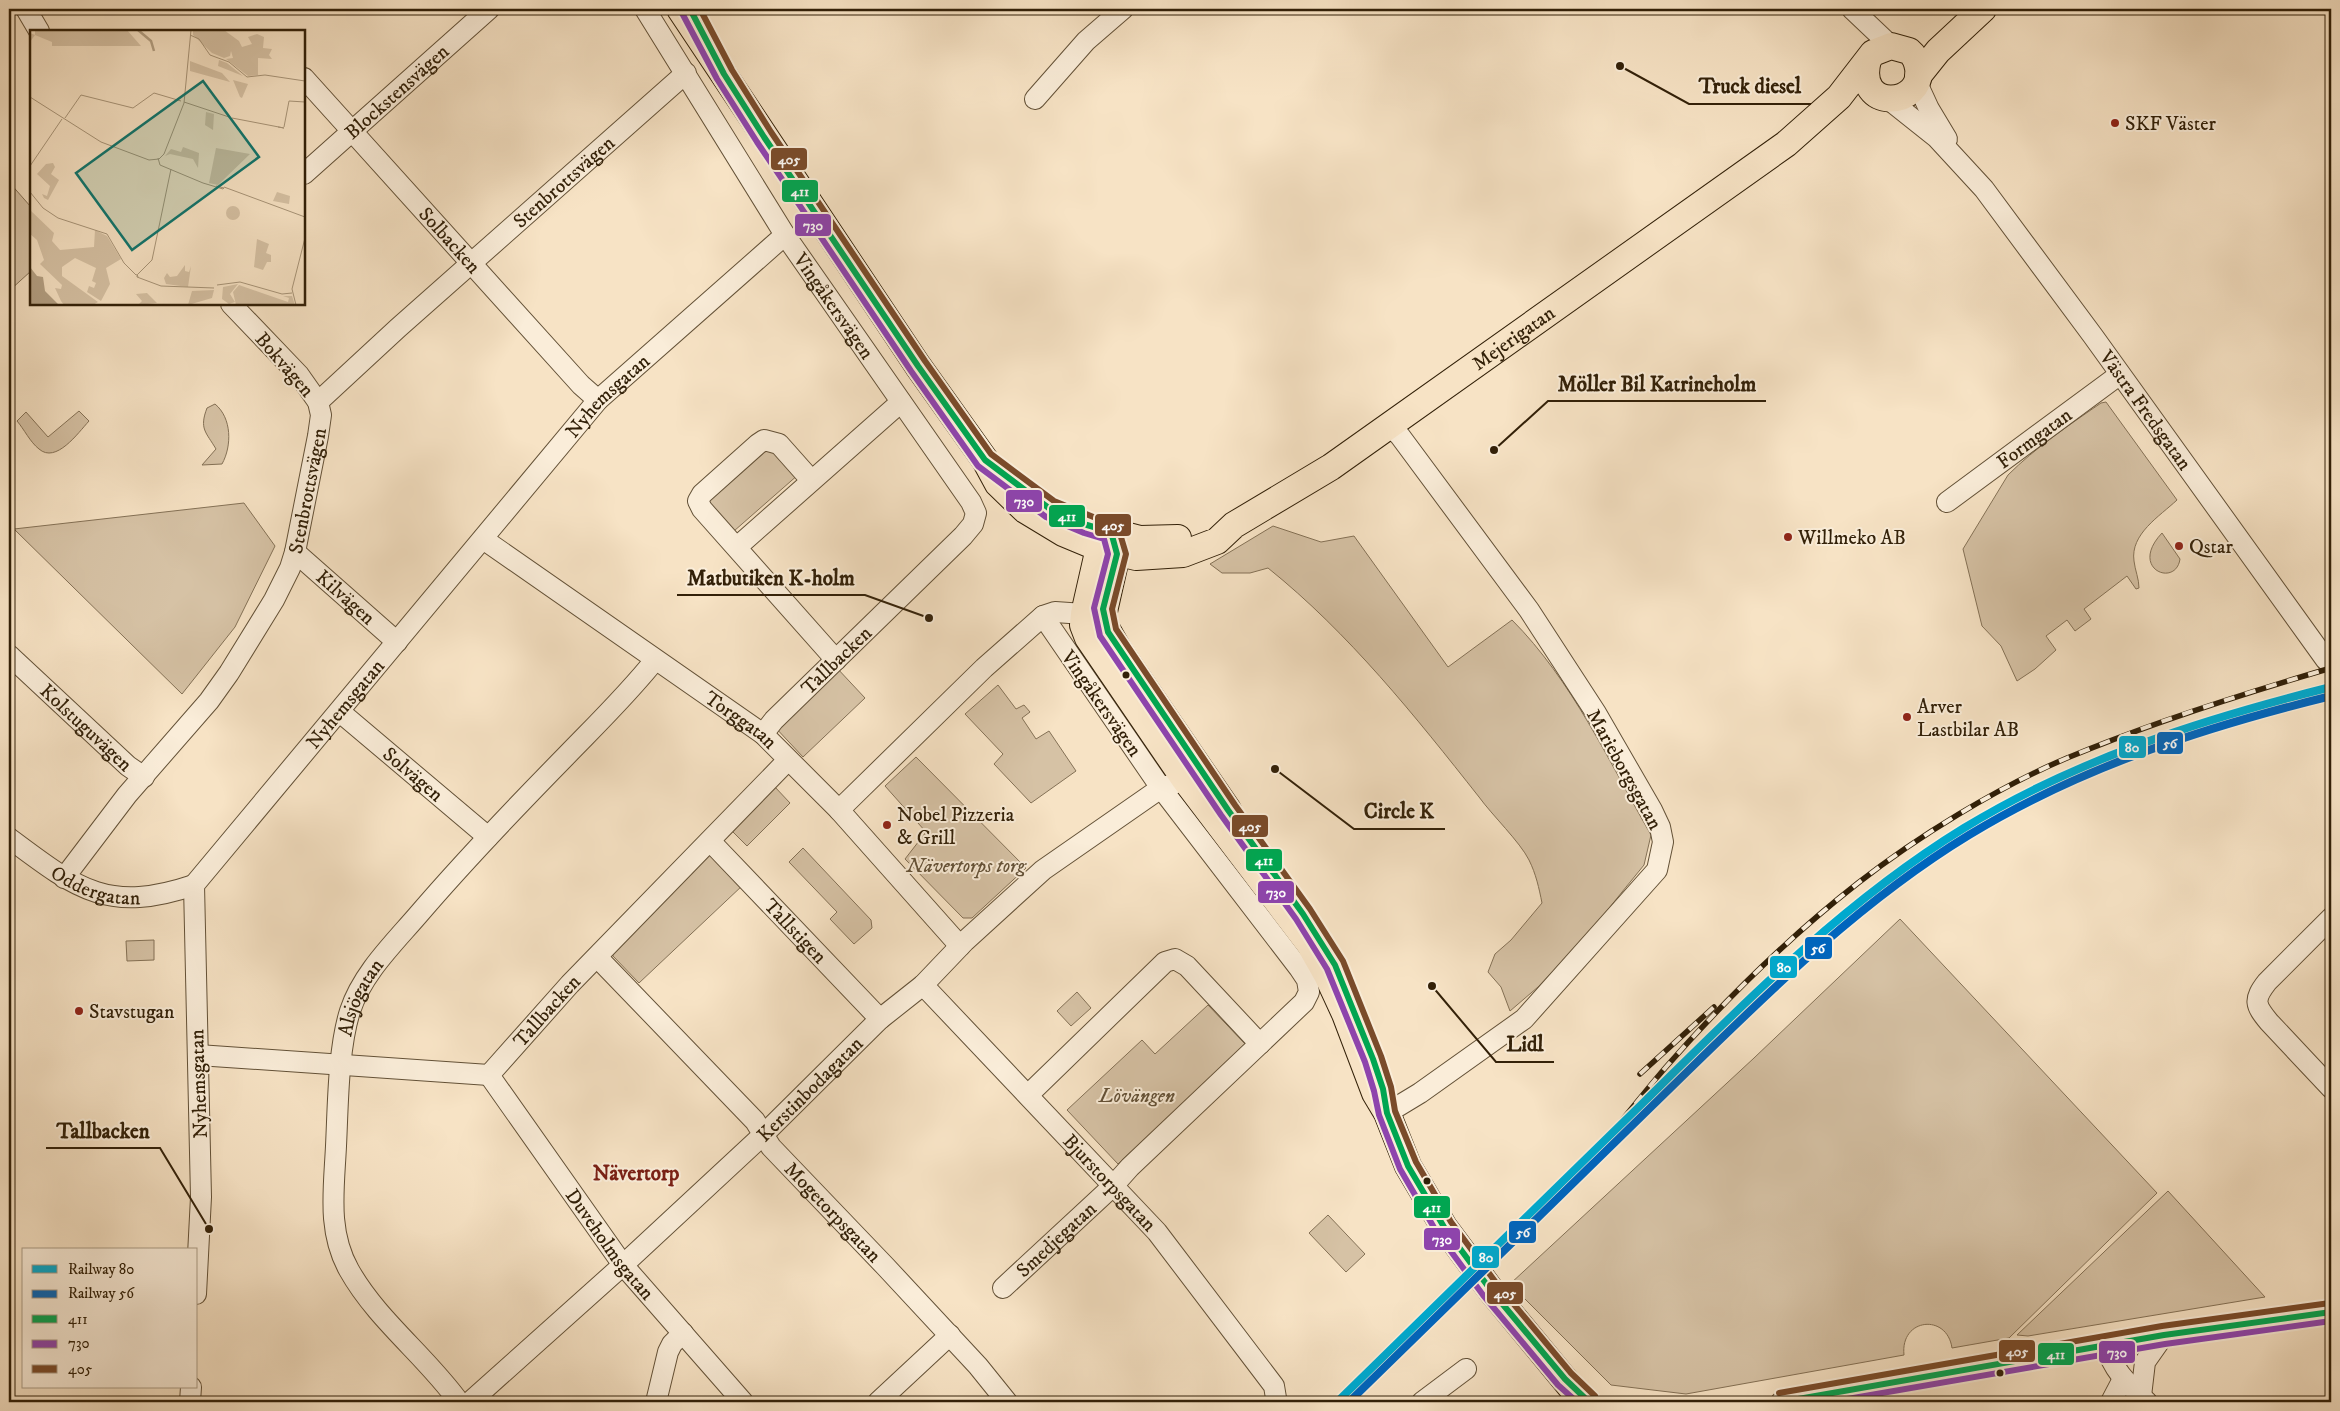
<svg xmlns="http://www.w3.org/2000/svg" width="2340" height="1411" font-family="'IM FELL DW Pica',serif">
  <rect width="100%" height="100%" fill="#f7e3c5"/>
  <filter id="stains"><feTurbulence type="fractalNoise" baseFrequency=".004" numOctaves="4"/><feColorMatrix values="0 0 0 0 .2 0 0 0 0 .09 0 0 0 0 .02 0 0 0 .5 -.17"/></filter>
  <radialGradient id="worn" r=".72"><stop offset=".6" stop-color="#630" stop-opacity="0"/><stop offset="1" stop-color="#630" stop-opacity=".3"/></radialGradient>
  <!-- green -->
  <g fill="#d6c2a5" stroke="#847156">
    <polygon points="9,182 31,207 31,271 9,291"/>
    <path d="M2106,402L2177,500C2160,516 2130,534 2134,561C2135,570 2139,579 2139,588L2136,589L2127,576L2084,609L2091,619L2075,631L2067,620L2046,636L2056,650L2035,669L2017,681L2001,646L1982,626L1963,549L2008,475C2035,448 2069,425 2101,403Z"/>
    <path d="M215,404C232,418 232,446 222,464L202,465L216,449C206,432 199,429 207,408Z"/>
    <path d="M79,411L89,421C78,433 56,464 39,449C30,442 24,429 17,421L26,412L48,437Z"/>
    <polygon points="769,440 799,474 734,531 704,497"/>
    <polygon points="244,503 275,546 235,627 182,694 14,529"/>
    <path d="M1273,526L1321,542L1354,536L1448,667L1512,620C1572,680 1609,762 1651,835L1644,865L1622,892L1586,937L1538,987L1510,1011L1501,987L1488,972L1495,954L1511,940L1542,903C1539,888 1536,874 1529,860C1520,842 1492,815 1479,797C1415,716 1349,633 1268,568L1250,573H1222L1210,564Z"/>
    <path d="M2162,533L2180,559C2176,588 2128,569 2162,533Z"/>
    <polygon points="836,667 865,698 803,757 773,725"/>
    <polygon points="998,685 1016,709 1024,705 1030,712 1022,718 1036,739 1049,731 1076,771 1031,803 994,764 1003,754 965,714"/>
    <polygon points="916,757 1026,868 972,918 963,918 905,859 926,832 885,786"/>
    <polygon points="774,786 790,803 747,846 730,829"/>
    <polygon points="803,848 871,920 872,928 854,944 830,919 837,912 789,862"/>
    <polygon points="705,854 713,854 743,885 639,983 613,956 611,948"/>
    <path d="M1900,919L2157,1193L2009,1338L1952,1348C1947,1313 1900,1318 1904,1355L1686,1394L1611,1385L1510,1284L1754,1058Z"/>
    <polygon points="154,940 154,960 127,961 126,941"/>
    <polygon points="1077,992 1091,1008 1071,1026 1057,1011"/>
    <polygon points="1208,1005 1246,1045 1118,1164 1067,1110 1142,1040 1155,1054"/>
    <polygon points="2168,1191 2265,1297 2028,1336 2017,1335"/>
    <polygon points="1328,1215 1365,1254 1346,1272 1309,1233"/>
  </g>
  <g fill="none" stroke-linecap="round" stroke-linejoin="round">
    <!-- minor casing -->
    <g stroke="#635137" stroke-width="22">
      <g id="minor">
        <polyline points="26,9 39,31"/>
        <path id="s1" d="M645,9L785,235L971,502L976,513L973,524L963,536L774,720L763,734"/>
        <polyline points="1852,9 1891,46"/>
        <path id="s2" d="M304,78L581,385L598,400"/>
        <polyline points="1917,83 1929,109 1947,139"/>
        <polyline points="1035,99 1086,41 1123,9"/>
        <path id="s3" d="M1888,99L1937,138L1984,189L2093,336L2326,660"/>
        <path id="s4" d="M304,174L489,9"/>
        <path id="s5" d="M318,402L398,328L686,73"/>
        <polyline points="811,480 779,444 764,440 758,444 702,494 698,501 702,509 836,660"/>
        <path id="s6" d="M1947,502L2119,375"/>
        <path id="s7" d="M483,539L763,734L839,810L960,946"/>
        <polyline points="737,547 901,402"/>
        <path id="s8" d="M295,552L397,642"/>
        <path id="s9" d="M9,655L128,766L144,777"/>
        <path id="s10" d="M340,712L488,837"/>
        <polyline points="839,810 984,668 1043,616 1055,612 1084,614"/>
        <path id="s11" d="M9,838C77,889 108,914 194,885"/>
        <path id="s12" d="M710,841L880,1019"/>
        <path id="s13" d="M64,878L127,795L209,701L229,673L274,600L290,568L295,552L318,436L321,415L318,402L299,375L231,304"/>
        <path d="M2331,918L2267,982C2253,1000 2255,1005 2269,1022L2331,1088"/>
        <path id="s14" d="M597,957L755,1121L771,1147L885,1266L978,1366L1007,1402"/>
        <path id="s15" d="M923,985L1157,1232L1274,1386L1276,1398L1274,1402"/>
        <path id="s16" d="M198,1055L489,1075L570,984L788,760"/>
        <path id="s17" d="M489,1075L623,1265L743,1402"/>
        <polyline points="1028,1095 1165,962 1175,959 1187,966 1260,1044"/>
        <polyline points="1387,1113 1420,1093 1524,1019 1657,870 1663,842 1660,827 1652,810 1596,713 1529,610 1400,436 1389,425"/>
        <path id="s18" d="M1003,1288L1113,1186L1130,1167L1304,1002L1309,992L1307,980L1299,968L1161,788L1043,616"/>
        <path id="s19" d="M196,1294L201,1197L194,885L598,400L785,235"/>
        <path d="M2106,1345C2112,1370 2129,1385 2147,1402"/>
        <polyline points="2141,1396 2145,1362 2164,1335"/>
        <polyline points="190,1402 191,1387"/>
        <path id="s20" d="M459,1402C426,1356 377,1320 349,1270C327,1231 334,1189 336,1146C338,1106 338,1049 350,1011C362,974 393,944 418,915C465,860 515,808 566,756C596,725 628,694 655,660"/>
        <path id="s21" d="M470,1402L623,1265L764,1134L880,1019L923,985L965,941L1043,870L1161,788L1185,780"/>
        <polyline points="656,1402 668,1352 672,1344 683,1333"/>
        <polyline points="878,1402 950,1335"/>
        <polyline points="1422,1402 1466,1369"/>
        <polyline points="1781,1402 2164,1335 2331,1312"/>
        <polyline points="2111,1402 2123,1379"/>
      </g>
    </g>
    <!-- major casing -->
    <g stroke="#322008" stroke-width="28">
      <g id="major">
        <path id="s22" d="M680,9L918,366L985,460L998,484L1025,510L1063,533L1099,548L1136,557L1183,554L1217,541L1234,525L1331,467L1786,144L1839,97L1873,53L1891,46L1909,51C1914,55 1917,61 1918,68C1925,107 1854,113 1868,60"/>
        <polyline points="1918,76 1938,51 1983,9"/>
        <polyline points="1098,528 1140,539 1178,538"/>
        <polyline points="1111,532 1099,548 1084,614 1083,625 1088,638 1185,780 1310,945 1327,975 1345,1014 1375,1093 1387,1113 1408,1166 1444,1227 1490,1289 1583,1402"/>
        <polyline points="1112,536 1117,554 1103,616 1105,626 1118,649 1228,810"/>
      </g>
    </g>
    <!-- minor -->
    <use href="#minor" stroke="#faedd9" stroke-width="20"/>
    <!-- major -->
    <use href="#major" stroke="#f7e3c5" stroke-width="26"/>
    <!-- rail casing -->
    <g stroke="#322008" stroke-width="5.5">
      <g id="rail">
        <polyline points="1640,1074 1714,1007"/>
        <path d="M1607,1138C1627,1115 1646,1090 1666,1067C1724,1001 1789,937 1858,883C1917,837 1998,787 2067,758C2153,722 2242,694 2331,668"/>
      </g>
    </g>
    <!-- rail -->
    <use href="#rail" stroke="#faedd9" stroke-width="4" stroke-dasharray="11" stroke-linecap="butt"/>
    <!-- bus-1 casing -->
    <g stroke="#faedd9" stroke-width="10">
      <g id="bus-1">
        <polyline points="690,9 724,74 764,137 918,366 985,460 1050,509 1087,525 1111,532 1117,554 1103,609 1108,632 1228,810 1303,914 1335,965 1373,1059 1383,1089 1387,1113 1408,1166 1444,1227 1490,1289 1565,1379 1589,1402"/>
        <polyline points="1781,1402 2164,1335 2331,1312"/>
      </g>
    </g>
    <!-- bus-2 casing -->
    <g stroke="#faedd9" stroke-width="10">
      <g id="bus-2">
        <polyline points="682,13 717,79 757,142 911,371 978,466 1046,517 1084,533 1104,539 1108,554 1094,608 1100,636 1221,815 1296,919 1327,969 1365,1062 1374,1091 1379,1115 1400,1169 1436,1231 1483,1295 1558,1385 1577,1402"/>
        <polyline points="1830,1402 2165,1344 2331,1321"/>
      </g>
    </g>
    <!-- bus-3 casing -->
    <g stroke="#faedd9" stroke-width="10">
      <g id="bus-3">
        <polyline points="700,9 732,70 771,132 925,361 991,454 1054,501 1118,527 1126,554 1112,609 1116,629 1235,805 1310,909 1343,961 1381,1056 1391,1087 1395,1111 1416,1162 1451,1222 1497,1284 1571,1373 1595,1396"/>
        <polyline points="1779,1393 2162,1326 2330,1303"/>
      </g>
    </g>
    <!-- bus-1 -->
    <use href="#bus-1" stroke="#00a651" stroke-width="6"/>
    <!-- bus-2 -->
    <use href="#bus-2" stroke="#8e44ad" stroke-width="6"/>
    <!-- bus-3 -->
    <use href="#bus-3" stroke="#7a4b2a" stroke-width="6"/>
    <!-- rail-1 casing -->
    <g stroke="#faedd9" stroke-width="11">
      <path id="rail-1" d="M1337,1402C1440,1301 1543,1201 1646,1100C1745,1002 1845,901 1964,828C2077,759 2203,719 2331,687"/>
    </g>
    <!-- rail-2 casing -->
    <g stroke="#faedd9" stroke-width="11">
      <path id="rail-2" d="M1349,1402C1449,1304 1550,1206 1650,1108C1750,1011 1849,908 1969,835C2081,767 2205,727 2331,696"/>
    </g>
    <!-- rail-1 -->
    <use href="#rail-1" stroke="#00a9ce" stroke-width="8"/>
    <!-- rail-2 -->
    <use href="#rail-2" stroke="#0065bd" stroke-width="8"/>
  </g>
  <!-- markers -->
  <g fill="#8f2418" stroke="#faedd9" stroke-width="2">
    <circle cx="2115" cy="123" r="5"/>
    <circle cx="1788" cy="537" r="5"/>
    <circle cx="2179" cy="546" r="5"/>
    <circle cx="1907" cy="717" r="5"/>
    <circle cx="887" cy="825" r="5"/>
    <circle cx="79" cy="1011" r="5"/>
  </g>
  <g fill="#322008" stroke="#faedd9" stroke-width="2">
    <circle cx="1126" cy="675" r="4.5"/>
    <circle cx="1427" cy="1181" r="4.5"/>
    <circle cx="2000" cy="1373" r="4.5"/>
  </g>
  <g text-anchor="middle" stroke-width="4" stroke-linejoin="round" paint-order="stroke">
    <!-- street labels -->
    <g font-size="20" fill="#322008" stroke="#faedd9">
      <text dy="7" stroke="none"><textPath href="#s4" startOffset="124">Blockstensvägen</textPath></text>
      <text dy="7" stroke="none"><textPath href="#s5" startOffset="330">Stenbrottsvägen</textPath></text>
      <text dy="7" stroke="none"><textPath href="#s2" startOffset="218">Solbacken</textPath></text>
      <text dy="7" stroke="none"><textPath href="#s1" startOffset="352">Vingåkersvägen</textPath></text>
      <text dy="7" stroke="none"><textPath href="#s22" startOffset="1174">Mejerigatan</textPath></text>
      <text transform="translate(285 364) rotate(49)" y="7">Bokvägen</text>
      <text dy="7" stroke="none"><textPath href="#s19" startOffset="1050">Nyhemsgatan</textPath></text>
      <text dy="7" stroke="none"><textPath href="#s3" startOffset="406">Västra Fredsgatan</textPath></text>
      <text dy="7" stroke="none"><textPath href="#s6" startOffset="108">Formgatan</textPath></text>
      <text dy="7" stroke="none"><textPath href="#s13" startOffset="464">Stenbrottsvägen</textPath></text>
      <text dy="7" stroke="none"><textPath href="#s8" startOffset="68">Kilvägen</textPath></text>
      <text transform="translate(836 660) rotate(-44)" y="7">Tallbacken</text>
      <text transform="translate(1102 703) rotate(55)" y="7">Vingåkersvägen</text>
      <text dy="7" stroke="none"><textPath href="#s19" startOffset="645">Nyhemsgatan</textPath></text>
      <text dy="7" stroke="none"><textPath href="#s7" startOffset="315">Torggatan</textPath></text>
      <text dy="7" stroke="none"><textPath href="#s9" startOffset="106">Kolstuguvägen</textPath></text>
      <text transform="translate(1625 769) rotate(61)" y="7">Marieborgsgatan</text>
      <text dy="7" stroke="none"><textPath href="#s10" startOffset="96">Solvägen</textPath></text>
      <text dy="7" stroke="none"><textPath href="#s11" startOffset="101">Oddergatan</textPath></text>
      <text dy="7" stroke="none"><textPath href="#s12" startOffset="124">Tallstigen</textPath></text>
      <text dy="7" stroke="none"><textPath href="#s20" startOffset="451">Alsjögatan</textPath></text>
      <text dy="7" stroke="none"><textPath href="#s16" startOffset="378">Tallbacken</textPath></text>
      <text transform="translate(198 1084) rotate(-92)" y="7">Nyhemsgatan</text>
      <text dy="7" stroke="none"><textPath href="#s21" startOffset="462">Kerstinbodagatan</textPath></text>
      <text dy="7" stroke="none"><textPath href="#s15" startOffset="272">Bjurstorpsgatan</textPath></text>
      <text dy="7" stroke="none"><textPath href="#s14" startOffset="348">Mogetorpsgatan</textPath></text>
      <text dy="7" stroke="none"><textPath href="#s18" startOffset="72">Smedjegatan</textPath></text>
      <text dy="7" stroke="none"><textPath href="#s17" startOffset="208">Duveholmsgatan</textPath></text>
    </g>
    <!-- poi labels -->
    <g font-size="20" fill="#322008" stroke="#faedd9" text-anchor="start">
      <text x="2125" y="130">SKF Väster</text>
      <text x="1798" y="544">Willmeko AB</text>
      <text x="2189" y="553">Qstar</text>
      <text x="1917" y="713">Arver<tspan x="1917" dy="23">Lastbilar AB</tspan></text>
      <text x="897" y="821">Nobel Pizzeria<tspan x="897" dy="23">&amp; Grill</tspan></text>
      <text x="89" y="1018">Stavstugan</text>
    </g>
    <!-- park labels -->
    <g font-size="20" font-style="italic" fill="#635137" stroke="#faedd9">
      <text x="966" y="872">Nävertorps torg</text>
      <text x="1137" y="1102">Lövängen</text>
    </g>
    <!-- neighbourhood labels -->
    <g font-size="21" font-weight="bold" fill="#7a1f14" stroke="#faedd9">
      <text x="636" y="1180">Nävertorp</text>
    </g>
  </g>
  <!-- overview -->
  <g transform="translate(30 30)">
    <rect width="275" height="275" fill="#f7e3c5"/>
    <path d="M5,0H97L111,16H22V12L5,5L0,12V3L5,5ZM163,0H194L209,11L212,17L222,14L218,7L227,4L234,7L233,18L242,19L239,25L242,29L228,28V45L218,46L196,29L203,28L201,21L200,26L194,28L182,23L163,5ZM189,30L197,33L213,46L188,36ZM160,31L192,43L200,52L160,41ZM203,50L218,54L212,68L210,67ZM176,82L184,84L183,100L175,95ZM153,117L169,123L168,138L163,129L140,124L135,126L141,119L151,122ZM186,118L220,124L188,155L179,153ZM23,133L25,137L21,144L29,150L18,170L14,168L12,164L17,166L20,156L7,144L16,134ZM247,162L260,166L259,174L243,171ZM196 183a7 7 0 1 1 14 0a7 7 0 1 1-14 0ZM0,180L24,203L22,211L30,220L64,217L65,200L77,206L91,229L76,238L80,254L71,271L57,262L59,256L64,258L66,253L62,251L66,238L45,228L32,237V246L68,272L63,275H34L31,271L25,258L31,259L32,255L10,234L14,230L7,210L0,204ZM227,209L239,214L236,223L241,225V232H237L233,240L224,237ZM155,235V241L159,242L161,236L158,257L136,254L134,248L137,243L140,247L147,246ZM208,254L200,264L205,272L199,274L192,269L193,257ZM209,255L258,272L259,268L253,266H262L265,275H206L203,262ZM184,260L182,268L158,275L162,261ZM117,263L127,273L108,275L112,271L106,264Z" fill="#d6c2a5"/>
    <path d="M0,237L7,246L13,247L15,261L29,275H0Z" fill="#b4a185"/>
    <path fill="none" stroke="#b4a185" stroke-width="2.5" d="M108,0L121,11L124,21"/>
    <path fill="none" stroke="#a89579" stroke-width="1" d="M160,5L169,9L180,25L199,32L217,47L235,45L275,51M0,67L71,112L119,130L129,129L134,124L154,73L161,0M154,72L199,87M35,88L51,65L103,78L124,63L151,71M202,88L254,98L248,97M254,97L259,71L275,72M128,128L130,135L173,153L193,159L194,158L186,156M0,136L32,89M194,157L275,187M0,162L13,178L28,188L77,204L94,233L106,245M108,244L122,230L141,139M108,247L107,244V247L131,256L184,258M187,255L210,252L252,264L262,263M266,275L262,259L275,208"/>
    <path fill="#0f766e" fill-opacity="0.15" stroke="#0f766e" stroke-width="2.5" d="M173,51L229,127L102,220L46,143Z"/>
    <rect width="275" height="275" fill="none" stroke="#322008" stroke-width="2.5"/>
  </g>
  <!-- callouts -->
  <path fill="none" stroke="#322008" stroke-width="2" d="M1620 66L1689 104H1811M1494 450L1548 401H1766M929 618L865 595H677M1275 769L1354 829H1445M1432 986L1496 1062H1554M209 1229L160 1148H46"/>
  <g fill="#322008" stroke="#faedd9" stroke-width="2">
    <circle cx="1620" cy="66" r="5"/>
    <circle cx="1494" cy="450" r="5"/>
    <circle cx="929" cy="618" r="5"/>
    <circle cx="1275" cy="769" r="5"/>
    <circle cx="1432" cy="986" r="5"/>
    <circle cx="209" cy="1229" r="5"/>
  </g>
  <g font-size="21" text-anchor="middle" font-weight="bold" fill="#322008" stroke="#faedd9" stroke-width="4" stroke-linejoin="round" paint-order="stroke">
    <text x="1750" y="93">Truck diesel</text>
    <text x="1657" y="391">Möller Bil Katrineholm</text>
    <text x="771" y="585">Matbutiken K-holm</text>
    <text x="1399" y="818">Circle K</text>
    <text x="1525" y="1051">Lidl</text>
    <text x="103" y="1138">Tallbacken</text>
  </g>
  <g stroke="#faedd9" stroke-width="2">
    <rect x="770" y="147" width="38" height="24" rx="5" fill="#7a4b2a"/>
    <rect x="781" y="179" width="38" height="24" rx="5" fill="#00a651"/>
    <rect x="794" y="213" width="38" height="24" rx="5" fill="#8e44ad"/>
    <rect x="1005" y="489" width="38" height="24" rx="5" fill="#8e44ad"/>
    <rect x="1048" y="504" width="38" height="24" rx="5" fill="#00a651"/>
    <rect x="1094" y="513" width="38" height="24" rx="5" fill="#7a4b2a"/>
    <rect x="2156" y="731" width="28" height="24" rx="5" fill="#0065bd"/>
    <rect x="2118" y="735" width="29" height="24" rx="5" fill="#00a9ce"/>
    <rect x="1231" y="814" width="38" height="24" rx="5" fill="#7a4b2a"/>
    <rect x="1245" y="848" width="38" height="24" rx="5" fill="#00a651"/>
    <rect x="1257" y="880" width="38" height="24" rx="5" fill="#8e44ad"/>
    <rect x="1804" y="936" width="29" height="24" rx="5" fill="#0065bd"/>
    <rect x="1769" y="955" width="29" height="24" rx="5" fill="#00a9ce"/>
    <rect x="1413" y="1195" width="38" height="24" rx="5" fill="#00a651"/>
    <rect x="1508" y="1220" width="29" height="24" rx="5" fill="#0065bd"/>
    <rect x="1423" y="1227" width="38" height="24" rx="5" fill="#8e44ad"/>
    <rect x="1471" y="1245" width="29" height="24" rx="5" fill="#00a9ce"/>
    <rect x="1486" y="1281" width="38" height="24" rx="5" fill="#7a4b2a"/>
    <rect x="1998" y="1339" width="38" height="24" rx="5" fill="#7a4b2a"/>
    <rect x="2098" y="1340" width="38" height="24" rx="5" fill="#8e44ad"/>
    <rect x="2037" y="1342" width="38" height="24" rx="5" fill="#00a651"/>
  </g>
  <g font-size="14" text-anchor="middle" font-weight="bold" fill="#fff">
    <text x="789" y="164">405</text>
    <text x="800" y="196">411</text>
    <text x="813" y="230">730</text>
    <text x="1024" y="506">730</text>
    <text x="1067" y="521">411</text>
    <text x="1113" y="530">405</text>
    <text x="2170" y="748">56</text>
    <text x="2132" y="752">80</text>
    <text x="1250" y="831">405</text>
    <text x="1264" y="865">411</text>
    <text x="1276" y="897">730</text>
    <text x="1818" y="953">56</text>
    <text x="1784" y="972">80</text>
    <text x="1432" y="1212">411</text>
    <text x="1523" y="1237">56</text>
    <text x="1442" y="1244">730</text>
    <text x="1486" y="1262">80</text>
    <text x="1505" y="1298">405</text>
    <text x="2017" y="1356">405</text>
    <text x="2117" y="1357">730</text>
    <text x="2056" y="1359">411</text>
  </g>
  <!-- margin -->
  <rect width="2340" height="1411" fill="none" stroke="#f7e3c5" stroke-width="30"/>
  <rect x="10" y="10" width="2320" height="1391" fill="none" stroke="#322008" stroke-width="2.5"/>
  <rect x="15" y="15" width="2310" height="1381" fill="none" stroke="#322008"/>
  <!-- legend -->
  <rect x="22" y="1248" width="175" height="140" fill="#faedd9" stroke="#aa9b85"/>
  <rect x="32" y="1265" width="25" height="8" fill="#00a9ce" stroke="#aa9b85"/>
  <text x="68" y="1274" font-size="15" fill="#322008">Railway 80</text>
  <rect x="32" y="1290" width="25" height="8" fill="#0065bd" stroke="#aa9b85"/>
  <text x="68" y="1298" font-size="15" fill="#322008">Railway 56</text>
  <rect x="32" y="1315" width="25" height="8" fill="#00a651" stroke="#aa9b85"/>
  <text x="68" y="1324" font-size="15" fill="#322008">411</text>
  <rect x="32" y="1340" width="25" height="8" fill="#8e44ad" stroke="#aa9b85"/>
  <text x="68" y="1348" font-size="15" fill="#322008">730</text>
  <rect x="32" y="1365" width="25" height="8" fill="#7a4b2a" stroke="#aa9b85"/>
  <text x="68" y="1374" font-size="15" fill="#322008">405</text>
  <rect width="100%" height="100%" filter="url(#stains)"/>
  <rect width="100%" height="100%" fill="url(#worn)"/>
</svg>
